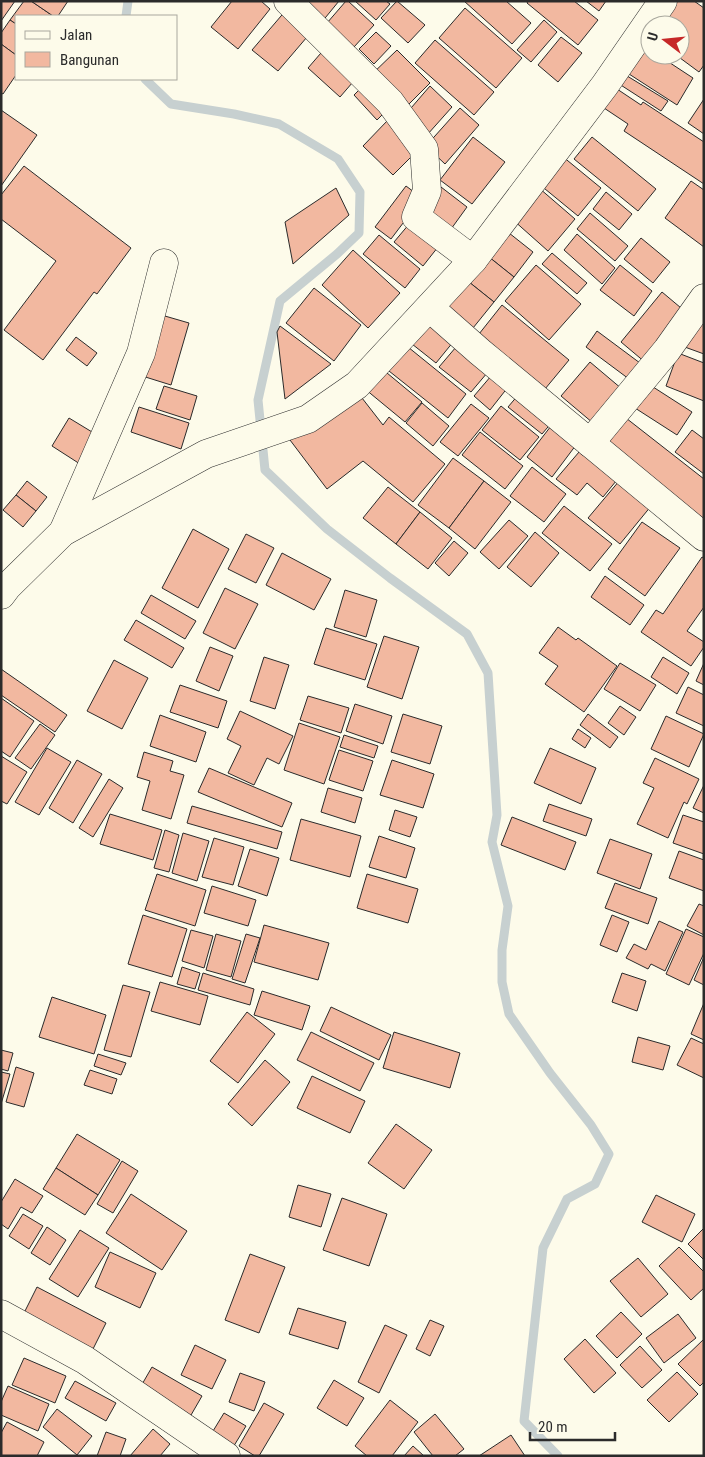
<svg xmlns="http://www.w3.org/2000/svg" width="705" height="1457" font-family="'Roboto Condensed',sans-serif">
  <rect width="100%" height="100%" fill="#fdfbea"/>
  <g fill="none" stroke-linecap="round" stroke-linejoin="round">
    <!-- stream -->
    <g stroke="#c7d0d0" stroke-width="9">
      <polyline points="126,16 128,1"/>
      <polyline points="145,79 171,104 234,114 279,124 338,159 360,192 359,233 337,254 280,301 258,400 265,470 327,529 390,578 467,634 488,673 497,815 492,842 508,906 502,950 502,982 509,1014 550,1073 591,1125 609,1154 595,1184 567,1199 543,1248 524,1421 558,1456"/>
    </g>
  </g>
  <!-- building -->
  <g fill="#f2b8a0" stroke="#2b2b2b">
    <polygon points="1,1 15,1 1,21"/>
    <polygon points="24,1 31,1 53,16 16,16 16,24 10,20"/>
    <polygon points="31,1 68,1 58,16 53,16"/>
    <polygon points="232,1 261,1 270,9 238,49 211,27"/>
    <polygon points="302,1 339,1 321,23"/>
    <polygon points="346,1 348,1 374,25 354,47 327,23"/>
    <polygon points="355,1 386,1 390,4 376,20"/>
    <polygon points="397,1 425,25 408,43 381,18"/>
    <polygon points="464,1 506,1 531,23 512,44"/>
    <polygon points="528,1 574,1 598,20 578,45 527,3"/>
    <polygon points="586,1 606,1 599,11"/>
    <polygon points="669,1 694,1 704,8 704,65 699,72 676,55 680,55 680,25 652,25"/>
    <polygon points="465,8 522,58 496,88 439,38"/>
    <polygon points="287,9 313,30 278,71 252,50"/>
    <polygon points="10,20 16,24 16,55 1,44 1,33"/>
    <polygon points="544,20 557,32 531,62 517,50"/>
    <polygon points="376,32 391,46 374,64 359,49"/>
    <polygon points="561,37 582,53 558,82 538,65"/>
    <polygon points="435,40 494,92 474,115 415,63"/>
    <polygon points="1,44 16,55 16,75 3,94 1,93"/>
    <polygon points="327,46 359,75 340,97 308,68"/>
    <polygon points="645,47 650,50 650,55 658,55 693,78 677,105 629,74"/>
    <polygon points="397,50 430,83 402,111 369,77"/>
    <polygon points="619,71 668,101 661,111 613,80"/>
    <polygon points="365,84 388,109 377,120 354,95"/>
    <polygon points="430,86 452,107 427,135 405,115"/>
    <polygon points="614,87 641,105 643,102 704,142 704,184 624,131 628,124 601,106"/>
    <polygon points="704,99 704,134 688,123"/>
    <polygon points="460,108 479,125 445,164 426,146"/>
    <polygon points="1,110 37,135 1,186"/>
    <polygon points="388,120 418,150 393,175 363,146"/>
    <polygon points="473,137 505,162 472,204 440,180"/>
    <polygon points="592,137 656,189 638,211 574,159"/>
    <polygon points="562,156 601,188 578,216 539,184"/>
    <polygon points="24,166 131,248 97,294 94,292 43,360 4,330 56,261 1,219 1,195"/>
    <polygon points="691,181 704,190 704,247 665,218"/>
    <polygon points="406,186 422,198 391,239 375,227"/>
    <polygon points="441,187 467,207 446,236 420,216"/>
    <polygon points="336,188 349,215 293,264 285,222"/>
    <polygon points="539,188 575,219 548,251 512,219"/>
    <polygon points="606,192 632,214 619,230 593,209"/>
    <polygon points="590,213 628,246 615,261 577,229"/>
    <polygon points="410,223 438,247 423,266 394,242"/>
    <polygon points="504,229 533,252 514,277 484,253"/>
    <polygon points="577,234 615,268 602,284 564,250"/>
    <polygon points="379,235 420,269 405,288 363,254"/>
    <polygon points="641,238 670,262 653,283 624,259"/>
    <polygon points="353,250 400,293 368,328 322,285"/>
    <polygon points="484,253 514,277 494,302 464,278"/>
    <polygon points="552,253 587,283 577,294 542,264"/>
    <polygon points="536,265 581,304 549,340 505,301"/>
    <polygon points="620,265 652,291 634,316 600,290"/>
    <polygon points="464,278 494,302 473,328 443,304"/>
    <polygon points="314,288 361,325 334,361 286,323"/>
    <polygon points="662,292 687,313 646,363 621,342"/>
    <polygon points="502,305 569,360 545,389 479,334"/>
    <polygon points="158,314 189,323 171,385 139,375"/>
    <polygon points="435,316 458,336 436,363 412,344"/>
    <polygon points="693,318 704,322 704,354 682,346"/>
    <polygon points="280,326 331,364 285,399 277,332"/>
    <polygon points="597,331 644,366 633,382 586,347"/>
    <polygon points="76,337 97,353 87,366 66,350"/>
    <polygon points="462,340 493,366 471,392 439,367"/>
    <polygon points="408,347 466,394 448,418 389,371"/>
    <polygon points="678,353 704,363 704,401 666,386"/>
    <polygon points="590,362 622,389 593,423 561,396"/>
    <polygon points="381,368 422,402 405,422 365,389"/>
    <polygon points="497,369 512,382 490,410 474,396"/>
    <polygon points="650,385 692,412 677,435 635,408"/>
    <polygon points="164,386 197,396 190,420 156,409"/>
    <polygon points="355,389 383,425 389,417 445,464 413,502 363,461 327,489 290,440"/>
    <polygon points="519,394 553,421 542,434 508,407"/>
    <polygon points="422,403 449,426 433,446 406,423"/>
    <polygon points="471,404 489,418 458,456 440,442"/>
    <polygon points="501,406 539,437 520,460 482,430"/>
    <polygon points="139,407 189,423 181,449 131,432"/>
    <polygon points="617,411 704,479 704,519 597,437"/>
    <polygon points="69,418 97,435 80,464 52,446"/>
    <polygon points="551,426 576,445 552,477 527,457"/>
    <polygon points="692,430 704,439 704,474 675,452"/>
    <polygon points="480,432 523,466 505,489 462,455"/>
    <polygon points="585,445 621,475 603,497 587,483 577,495 556,479"/>
    <polygon points="453,458 484,481 449,528 418,505"/>
    <polygon points="532,467 566,494 544,522 510,496"/>
    <polygon points="625,474 656,500 620,544 588,518"/>
    <polygon points="27,481 47,497 36,511 16,495"/>
    <polygon points="484,481 511,502 475,549 449,528"/>
    <polygon points="388,487 420,512 396,544 363,518"/>
    <polygon points="16,495 36,511 23,527 3,510"/>
    <polygon points="564,506 612,544 590,571 542,533"/>
    <polygon points="420,512 452,538 428,569 396,544"/>
    <polygon points="509,520 528,536 499,569 480,552"/>
    <polygon points="642,522 680,548 645,596 608,569"/>
    <polygon points="193,529 229,549 198,608 162,588"/>
    <polygon points="535,532 559,553 531,587 507,567"/>
    <polygon points="246,534 274,548 256,583 228,569"/>
    <polygon points="454,541 468,553 449,576 435,563"/>
    <polygon points="282,553 331,579 314,610 266,585"/>
    <polygon points="702,557 704,558 704,607 687,631 704,642 704,647 691,666 641,632 656,610 663,614"/>
    <polygon points="605,576 644,605 630,625 591,597"/>
    <polygon points="225,588 258,604 235,649 203,633"/>
    <polygon points="345,590 377,600 366,637 334,627"/>
    <polygon points="151,595 196,621 185,639 141,613"/>
    <polygon points="136,620 184,648 172,668 124,640"/>
    <polygon points="558,627 576,640 578,638 617,666 584,712 545,684 558,666 539,653"/>
    <polygon points="326,628 377,644 365,680 314,664"/>
    <polygon points="384,636 419,647 402,699 367,687"/>
    <polygon points="210,647 233,656 219,691 196,681"/>
    <polygon points="264,657 289,665 275,709 250,701"/>
    <polygon points="663,657 689,673 677,694 651,677"/>
    <polygon points="114,660 148,678 122,729 87,711"/>
    <polygon points="620,663 656,685 640,711 604,689"/>
    <polygon points="704,663 704,685 696,681"/>
    <polygon points="1,669 67,715 55,732 1,695"/>
    <polygon points="180,685 227,701 218,728 170,712"/>
    <polygon points="688,687 704,695 704,726 676,713"/>
    <polygon points="308,696 349,708 341,733 300,720"/>
    <polygon points="1,698 34,721 10,757 1,751"/>
    <polygon points="355,704 392,716 383,744 346,731"/>
    <polygon points="620,706 636,717 624,735 608,723"/>
    <polygon points="240,711 293,736 279,764 267,758 254,785 228,773 241,746 227,739"/>
    <polygon points="403,714 442,726 430,764 391,752"/>
    <polygon points="588,714 618,737 610,748 580,725"/>
    <polygon points="160,715 206,732 196,762 150,746"/>
    <polygon points="666,716 704,734 689,767 651,749"/>
    <polygon points="299,723 340,737 324,784 284,770"/>
    <polygon points="40,724 55,735 31,769 15,758"/>
    <polygon points="578,729 591,738 585,748 572,739"/>
    <polygon points="344,735 378,746 374,758 340,747"/>
    <polygon points="47,748 71,762 39,815 15,802"/>
    <polygon points="550,748 596,768 581,804 534,783"/>
    <polygon points="339,750 373,761 363,791 329,780"/>
    <polygon points="144,752 173,761 170,771 184,775 171,819 142,810 150,781 137,777"/>
    <polygon points="1,756 27,772 7,804 1,801"/>
    <polygon points="655,758 699,779 687,804 684,802 668,838 637,824 654,788 643,783"/>
    <polygon points="77,760 102,774 73,823 49,808"/>
    <polygon points="392,760 434,774 423,808 380,795"/>
    <polygon points="209,768 292,803 282,827 198,792"/>
    <polygon points="109,779 123,788 93,837 79,828"/>
    <polygon points="704,785 704,813 693,808"/>
    <polygon points="328,788 362,798 355,823 321,812"/>
    <polygon points="549,804 592,819 586,836 543,821"/>
    <polygon points="192,806 282,832 277,849 187,823"/>
    <polygon points="395,810 417,817 410,837 389,830"/>
    <polygon points="110,814 162,830 153,860 100,844"/>
    <polygon points="683,815 704,822 704,854 673,843"/>
    <polygon points="512,817 576,842 565,870 501,845"/>
    <polygon points="301,819 361,836 350,877 290,860"/>
    <polygon points="165,830 179,835 169,872 154,868"/>
    <polygon points="183,833 209,841 197,881 172,873"/>
    <polygon points="379,836 415,848 406,878 369,867"/>
    <polygon points="214,838 244,847 233,885 202,877"/>
    <polygon points="610,839 652,854 640,889 597,873"/>
    <polygon points="250,849 279,858 267,896 238,886"/>
    <polygon points="679,851 704,860 704,891 669,878"/>
    <polygon points="157,874 206,890 195,926 145,910"/>
    <polygon points="367,874 418,889 408,923 357,908"/>
    <polygon points="615,883 657,898 648,924 605,908"/>
    <polygon points="212,886 256,900 248,926 204,913"/>
    <polygon points="699,904 704,906 704,935 687,926"/>
    <polygon points="143,915 187,929 172,977 128,964"/>
    <polygon points="612,915 629,922 617,952 600,945"/>
    <polygon points="659,921 683,932 665,971 651,964 648,969 626,958 634,944 646,950"/>
    <polygon points="264,925 329,943 318,980 254,962"/>
    <polygon points="686,929 704,937 704,953 689,985 666,974"/>
    <polygon points="191,930 213,936 204,968 182,961"/>
    <polygon points="216,934 241,941 231,977 206,970"/>
    <polygon points="246,934 260,938 245,983 232,979"/>
    <polygon points="704,957 704,985 694,980"/>
    <polygon points="182,967 200,973 195,989 177,984"/>
    <polygon points="203,973 254,989 250,1005 198,990"/>
    <polygon points="622,973 646,981 637,1011 612,1002"/>
    <polygon points="160,982 208,996 200,1025 151,1011"/>
    <polygon points="123,985 150,992 131,1057 104,1050"/>
    <polygon points="262,991 310,1006 302,1030 254,1015"/>
    <polygon points="52,997 106,1015 94,1054 39,1037"/>
    <polygon points="704,1003 704,1040 691,1034"/>
    <polygon points="331,1007 391,1035 379,1060 320,1031"/>
    <polygon points="247,1012 275,1034 238,1083 210,1061"/>
    <polygon points="311,1032 374,1063 360,1091 297,1060"/>
    <polygon points="394,1032 460,1053 450,1088 383,1068"/>
    <polygon points="638,1037 670,1046 663,1070 632,1062"/>
    <polygon points="691,1038 704,1044 704,1078 677,1065"/>
    <polygon points="1,1050 13,1053 8,1071 1,1069"/>
    <polygon points="98,1054 126,1063 121,1075 94,1066"/>
    <polygon points="265,1060 290,1082 252,1126 228,1104"/>
    <polygon points="16,1067 34,1073 24,1107 6,1102"/>
    <polygon points="90,1070 117,1079 112,1094 84,1085"/>
    <polygon points="1,1072 10,1074 1,1104"/>
    <polygon points="312,1076 365,1101 350,1133 297,1108"/>
    <polygon points="396,1124 432,1150 404,1189 368,1163"/>
    <polygon points="77,1134 120,1160 98,1195 56,1168"/>
    <polygon points="122,1161 138,1171 113,1213 97,1204"/>
    <polygon points="56,1168 98,1195 85,1215 43,1189"/>
    <polygon points="15,1179 43,1196 32,1213 21,1207 8,1229 1,1224 1,1202"/>
    <polygon points="298,1185 331,1194 321,1227 289,1217"/>
    <polygon points="131,1194 187,1231 162,1270 106,1233"/>
    <polygon points="656,1195 695,1214 682,1242 642,1222"/>
    <polygon points="342,1198 387,1214 369,1266 323,1250"/>
    <polygon points="23,1214 43,1226 29,1249 9,1236"/>
    <polygon points="47,1227 66,1240 50,1265 31,1253"/>
    <polygon points="704,1228 704,1260 688,1244"/>
    <polygon points="80,1230 109,1248 78,1297 49,1279"/>
    <polygon points="679,1247 704,1272 704,1288 691,1300 659,1266"/>
    <polygon points="110,1252 156,1273 140,1308 95,1287"/>
    <polygon points="250,1254 285,1267 259,1333 225,1320"/>
    <polygon points="638,1258 668,1294 641,1317 610,1281"/>
    <polygon points="37,1287 106,1323 90,1355 21,1319"/>
    <polygon points="298,1308 346,1322 338,1349 289,1334"/>
    <polygon points="621,1312 642,1334 617,1358 596,1336"/>
    <polygon points="678,1314 696,1338 664,1363 646,1338"/>
    <polygon points="430,1320 444,1326 430,1356 416,1349"/>
    <polygon points="385,1325 407,1335 379,1393 358,1382"/>
    <polygon points="585,1339 616,1373 594,1393 564,1359"/>
    <polygon points="704,1339 704,1382 700,1386 678,1364"/>
    <polygon points="195,1345 226,1360 212,1389 181,1375"/>
    <polygon points="640,1346 662,1370 642,1388 620,1365"/>
    <polygon points="24,1358 66,1376 55,1403 12,1385"/>
    <polygon points="152,1367 202,1396 187,1422 137,1393"/>
    <polygon points="677,1372 698,1394 669,1422 647,1400"/>
    <polygon points="240,1373 265,1382 254,1411 229,1402"/>
    <polygon points="334,1380 364,1398 347,1426 317,1408"/>
    <polygon points="75,1381 116,1403 106,1421 65,1398"/>
    <polygon points="8,1386 49,1404 38,1431 1,1415 1,1402"/>
    <polygon points="390,1400 418,1422 392,1456 367,1456 355,1446"/>
    <polygon points="264,1403 284,1414 259,1456 255,1456 239,1446"/>
    <polygon points="57,1409 92,1436 77,1455 43,1427"/>
    <polygon points="224,1413 246,1426 232,1449 210,1436"/>
    <polygon points="435,1414 464,1449 455,1456 433,1456 414,1432"/>
    <polygon points="7,1422 44,1442 37,1456 1,1456 1,1433"/>
    <polygon points="153,1429 170,1444 160,1456 130,1456"/>
    <polygon points="106,1432 126,1439 120,1456 97,1456"/>
    <polygon points="511,1435 525,1456 479,1456"/>
    <polygon points="413,1446 424,1456 404,1456"/>
  </g>
  <g fill="none" stroke-linecap="round" stroke-linejoin="round">
    <!-- minor casing -->
    <g stroke="#2b2b2b" stroke-width="29">
      <g id="minor">
        <polyline points="288,1 390,102 424,149 427,191 416,217 473,260"/>
        <polyline points="430,308 480,352 704,537"/>
        <polyline points="590,443 667,350 704,298"/>
        <polyline points="63,532 141,353 164,263"/>
        <polyline points="1,595 7,587 63,532 206,454 308,419 357,385 473,260 605,85 663,1"/>
        <polyline points="1,1314 85,1360 226,1456"/>
      </g>
    </g>
    <!-- minor -->
    <use href="#minor" stroke="#fdfbea" stroke-width="28"/>
  </g>
  <!-- border -->
  <rect width="705" height="1457" fill="none" stroke="#2b2b2b" stroke-width="5"/>
  <!-- legend -->
  <rect x="15" y="15" width="162" height="65" fill="#fdfbea" stroke="#a9a89e"/>
  <rect x="25" y="31" width="25" height="8" fill="#fdfbea" stroke="#a9a89e"/>
  <text x="60" y="40" font-size="15" fill="#2b2b2b">Jalan</text>
  <rect x="25" y="52" width="25" height="15" fill="#f2b8a0" stroke="#a9a89e"/>
  <text x="60" y="65" font-size="15" fill="#2b2b2b">Bangunan</text>
  <!-- north arrow -->
  <g transform="translate(665 40) rotate(286)"><circle r="24" fill="#fdfbea" stroke="#a9a89e"/>
  <path d="M0-4L9 19L0 12L-9 19Z" fill="#c62828"/>
  <text y="-8" font-size="14" font-weight="bold" text-anchor="middle" fill="#2b2b2b">U</text>
  </g>
  <!-- scale -->
  <path d="M530 1432v8h85v-8" fill="none" stroke="#2b2b2b" stroke-width="2.5"/>
  <text x="538" y="1432" font-size="15" fill="#2b2b2b" stroke="#fdfbea" stroke-width="4" paint-order="stroke">20 m</text>
</svg>
